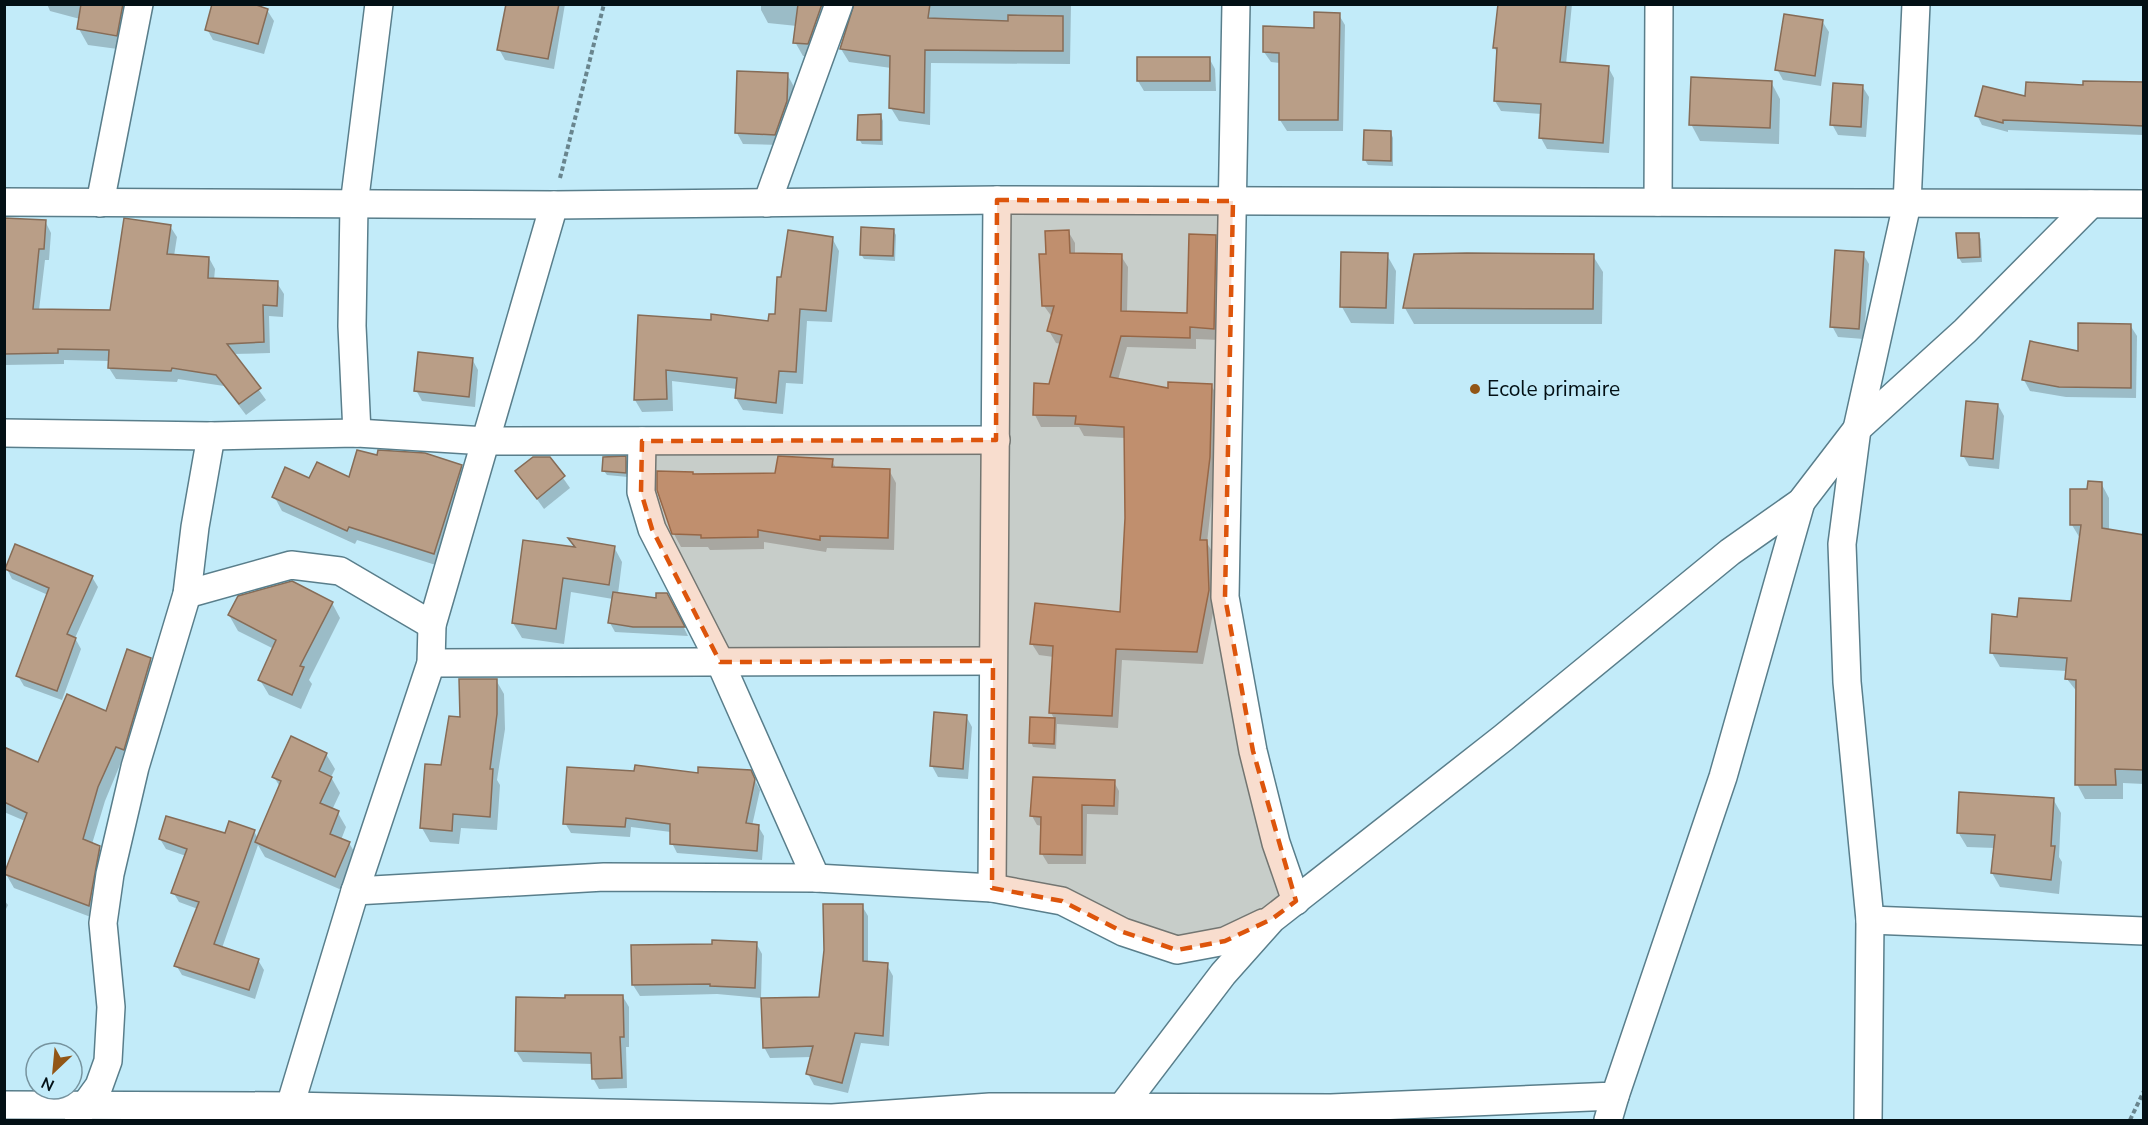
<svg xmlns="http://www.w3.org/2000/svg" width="2148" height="1125" font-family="'Nunito Sans',sans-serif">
  <rect width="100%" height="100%" fill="#c2ebf9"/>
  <!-- shadow -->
  <g fill="#0003">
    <polygon points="47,4 139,4 125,50 88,45 79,29 80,19 50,11"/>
    <polygon points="507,4 565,4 554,69 505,60 499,49"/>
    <polygon points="761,4 838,4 815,57 803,56 795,42 797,26 768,23 761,10"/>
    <polygon points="854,4 1071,4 1070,64 931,63 930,125 899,121 891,108 891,68 849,62 841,49"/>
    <polygon points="1499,4 1572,4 1566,64 1608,67 1614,78 1609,153 1547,149 1541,138 1542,114 1501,111 1495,101 1498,54 1494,47"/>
    <polygon points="267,10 274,21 264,54 213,40 207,29"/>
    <polygon points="1339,15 1345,25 1343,131 1287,131 1280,120 1280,63 1271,62 1264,52 1315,30"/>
    <polygon points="1822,21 1829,32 1821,86 1783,80 1777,69"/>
    <polygon points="1209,58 1215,69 1216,91 1144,91 1138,81"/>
    <polygon points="787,74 793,85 793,113 781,145 743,144 737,133"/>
    <polygon points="1771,82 1780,99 1779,144 1700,141 1691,124"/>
    <polygon points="2144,84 2144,135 2008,130 2008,132 1982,125 1977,115 2027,98 2084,87"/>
    <polygon points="1862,86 1869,97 1866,137 1838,135 1832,124"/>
    <polygon points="881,116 883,121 883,145 862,144 859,139"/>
    <polygon points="1391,133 1393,138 1393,166 1368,165 1365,160"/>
    <polygon points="4,219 45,221 51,233 49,260 45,260 39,310 112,312 170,226 177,237 174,256 209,258 215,269 214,280 277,283 284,294 283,317 269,316 270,353 233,354 266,400 246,415 224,386 178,379 177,382 116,379 109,368 110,361 64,360 64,364 4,365"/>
    <polygon points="893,230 896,235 895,261 864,259 861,254"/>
    <polygon points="1068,231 1075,243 1075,254 1121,256 1128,267 1127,312 1189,314 1215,236 1222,248 1220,340 1196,339 1196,349 1127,347 1118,380 1169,390 1211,385 1218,397 1215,469 1207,543 1213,553 1215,603 1203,664 1122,660 1118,728 1057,724 1056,749 1033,747 1031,742 1055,720 1051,713 1054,657 1039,655 1032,644 1121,614 1126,518 1125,438 1084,436 1079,427 1041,427 1035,415 1050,385 1061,344 1056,343 1049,331 1052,317 1044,306 1048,255"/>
    <polygon points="1978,234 1981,239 1982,262 1962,263 1959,258"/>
    <polygon points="832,238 839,251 832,322 807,321 803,384 786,383 783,414 743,410 736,398 737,389 672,381 673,411 642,412 635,400 712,322 770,322 777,316 782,278"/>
    <polygon points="1863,254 1869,264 1864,339 1838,337 1832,326"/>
    <polygon points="1387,255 1396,271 1394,324 1351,323 1342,307"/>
    <polygon points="1593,256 1603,272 1602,324 1414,324 1405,308"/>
    <polygon points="2130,325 2137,336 2136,398 2066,397 2030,391 2024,380"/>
    <polygon points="472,359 478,370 475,407 422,401 416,390"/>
    <polygon points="1998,405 2004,416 1999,469 1969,466 1963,455"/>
    <polygon points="378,456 461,466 469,480 442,567 357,540 355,544 282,511 274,496 310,480 350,479"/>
    <polygon points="549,458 570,488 544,509 517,471"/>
    <polygon points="625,458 628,463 628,477 607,475 604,471"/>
    <polygon points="832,461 836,468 889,470 896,483 894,550 827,548 826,552 764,542 764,549 710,550 708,547 681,547 674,534 694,476 776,475"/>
    <polygon points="2101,483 2109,498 2109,531 2144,536 2144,784 2123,783 2123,799 2085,799 2077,784 2078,693 2067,679 2067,671 2000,667 1992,653 2018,618 2072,603 2081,540 2072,525 2088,491"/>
    <polygon points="571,540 614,547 622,562 618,594 672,604 688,636 615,632 610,623 613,599 571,592 564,644 522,638 513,623 576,549"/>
    <polygon points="7,569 92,577 98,587 75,638 81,649 62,700 24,686 18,676 48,595 12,579"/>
    <polygon points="332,603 340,618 309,680 312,684 301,709 269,695 260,680 274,649 238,631 229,615"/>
    <polygon points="150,659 158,673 105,801 92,844 99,847 107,861 96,919 14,888 6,874 25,821 4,812 4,749 38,764 106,713"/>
    <polygon points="496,680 504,694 505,729 497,780 500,785 497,830 461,828 459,844 430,842 422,828 461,719"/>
    <polygon points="966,716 972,727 968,779 938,777 932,766"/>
    <polygon points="326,754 335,769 331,777 340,793 332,810 338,813 346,827 341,840 349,843 358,858 344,891 265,857 258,845 222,948 258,960 264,970 255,999 182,975 176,965 198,909 179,902 173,892 186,856 166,849 160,839 254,831 258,839 280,787 274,777"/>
    <polygon points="750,771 760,790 752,826 758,826 764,836 762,860 677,853 672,843 671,832 631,827 630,837 571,833 565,823 699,775"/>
    <polygon points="1114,782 1119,791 1118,815 1087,814 1086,864 1048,864 1042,854 1042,826 1037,825 1032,816"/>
    <polygon points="2053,799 2061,813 2059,857 2062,862 2059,894 2000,887 1992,873 1995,848 1967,847 1958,832"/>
    <polygon points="4,900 8,905 4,913"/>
    <polygon points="862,906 868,916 868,963 887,965 893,976 889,1046 861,1043 848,1093 814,1085 808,1074 812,1057 770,1058 764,1047 820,999"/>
    <polygon points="756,943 762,954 761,998 717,994 640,996 633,985"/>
    <polygon points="623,997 629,1007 629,1047 626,1047 627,1088 599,1089 593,1078 593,1064 523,1062 516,1051 518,998 567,1000"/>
  </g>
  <!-- building -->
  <g fill="#b99e87" stroke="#866c57" stroke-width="1.5">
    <polygon points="81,4 123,4 117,36 77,29"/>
    <polygon points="212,4 253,4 268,9 258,44 205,30"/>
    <polygon points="506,4 559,4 548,59 497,50"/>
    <polygon points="798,4 822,4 808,44 793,43"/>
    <polygon points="854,4 930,4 928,18 1008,21 1008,15 1063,16 1063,51 925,50 924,113 889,108 890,56 840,49"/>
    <polygon points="1498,4 1566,4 1560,62 1609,66 1603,143 1539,138 1541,104 1494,101 1497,48 1493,48"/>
    <polygon points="1314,12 1340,13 1338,120 1279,120 1279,53 1263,52 1263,26 1314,28"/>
    <polygon points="1784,14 1823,20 1815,76 1775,70"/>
    <rect x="1137" y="57" width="73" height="24"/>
    <polygon points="737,71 788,73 787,101 775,135 735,133"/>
    <polygon points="1691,77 1772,81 1770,128 1689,125"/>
    <polygon points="2083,81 2144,82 2144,126 2003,120 2003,123 1975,116 1983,86 2025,96 2026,82 2083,85"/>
    <polygon points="1833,83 1863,85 1861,127 1830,125"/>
    <polygon points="881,114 881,140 857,140 858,115"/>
    <polygon points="1364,130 1391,131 1391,161 1363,160"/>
    <polygon points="4,218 46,220 44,249 39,249 33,309 110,310 124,218 171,225 167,254 209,257 208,278 278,281 277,306 263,305 264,342 227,344 261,388 239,404 216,375 172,368 171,371 108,368 109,350 58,349 58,353 4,354"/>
    <polygon points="861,227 894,229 893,256 860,255"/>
    <polygon points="788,230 833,237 826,311 800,309 796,372 779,371 776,403 735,398 737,378 666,370 667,399 634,400 638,315 711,320 711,314 768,321 769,314 775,314 777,277 781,277"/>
    <polygon points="1069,230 1070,253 1122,254 1121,311 1187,313 1189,234 1216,235 1214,329 1190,327 1190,338 1121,336 1110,377 1168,388 1168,382 1212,384 1210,457 1200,540 1207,540 1209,590 1197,652 1116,649 1112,716 1049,713 1053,646 1030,644 1035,603 1120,612 1125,518 1124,427 1075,424 1076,416 1033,415 1034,383 1049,384 1062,335 1047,331 1054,306 1042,306 1039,254 1046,254 1045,231"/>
    <polygon points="1956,233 1979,233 1980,257 1958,258"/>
    <polygon points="1835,250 1864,252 1859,329 1830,327"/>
    <polygon points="1341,252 1388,253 1386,308 1340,307"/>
    <polygon points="1467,253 1594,254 1593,309 1403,308 1414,254"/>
    <polygon points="2078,323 2131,324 2131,388 2059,387 2022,380 2030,341 2078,351"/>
    <polygon points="418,352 473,358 469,397 414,391"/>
    <polygon points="1966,401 1998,404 1993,459 1961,456"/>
    <polygon points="357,450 377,455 378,450 425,453 462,465 434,554 349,527 347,531 272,497 285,467 309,478 317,462 349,477"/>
    <polygon points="626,456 626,473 602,471 603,457"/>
    <polygon points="778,456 833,459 832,467 890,469 888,538 820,536 820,540 758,530 758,537 701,538 701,535 672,534 657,490 657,471 693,472 693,474 775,473"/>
    <polygon points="533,457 550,457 565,476 537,499 515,471"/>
    <polygon points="2088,481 2102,482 2102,528 2144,535 2144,770 2115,769 2116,785 2075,785 2076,680 2065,679 2067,658 1990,653 1992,614 2017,617 2019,598 2071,601 2081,525 2070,525 2070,489 2087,489"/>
    <polygon points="568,538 615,546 609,585 563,578 556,629 512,623 523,540 575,547"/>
    <polygon points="15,544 93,576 67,634 76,638 57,691 16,676 49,588 5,569"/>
    <polygon points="292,581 333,602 300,666 304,667 292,695 258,680 276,640 228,615 238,596"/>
    <polygon points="613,592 656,598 656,593 667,593 685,627 633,627 608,623"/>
    <polygon points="127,649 151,658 124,750 116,747 98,787 83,839 100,846 89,906 4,874 27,813 4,802 4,747 38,762 67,694 106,711"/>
    <polygon points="459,679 497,679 497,714 490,769 493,769 490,817 453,814 452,831 420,828 425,764 441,765 449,716 460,717"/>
    <polygon points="934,712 967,715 963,769 930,766"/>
    <polygon points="1030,717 1055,718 1054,744 1029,743"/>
    <polygon points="291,736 327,753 319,771 332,777 320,803 339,811 330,834 350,842 335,877 255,842 281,781 272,777"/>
    <polygon points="635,765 698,773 698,767 751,770 755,779 746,823 759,825 757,851 670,844 670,824 626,818 625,827 563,824 567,767 634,771"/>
    <polygon points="1033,777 1115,780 1114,806 1082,805 1082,855 1040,854 1041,817 1030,816"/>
    <polygon points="1959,792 2054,798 2051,846 2055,846 2051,880 1991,873 1995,835 1957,833"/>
    <polygon points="166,816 225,833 229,821 255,830 214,944 259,959 249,990 174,966 199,902 171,893 187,849 159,839"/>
    <polygon points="823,904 863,904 863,961 888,963 883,1036 855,1033 842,1083 806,1074 813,1046 763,1048 761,998 819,997 824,950"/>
    <polygon points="712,940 757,942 755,988 710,986 710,984 632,985 631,945 712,944"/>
    <polygon points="565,995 623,995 624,1037 620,1037 622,1078 592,1079 591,1053 515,1051 516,997 565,998"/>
  </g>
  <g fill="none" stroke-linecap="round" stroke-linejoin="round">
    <!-- minor casing -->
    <g stroke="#597e8b" stroke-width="30">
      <g id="minor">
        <polyline points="1236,4 1225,597 1253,751 1276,843 1296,901"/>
        <polyline points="4,202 554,205 997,200 2144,204"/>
        <polyline points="1658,202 1659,4"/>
        <polyline points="100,203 139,4"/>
        <polyline points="767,203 839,4"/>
        <polyline points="4,433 211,436 357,433 486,441 996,440"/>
        <polyline points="357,433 352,326 354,205 379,4"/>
        <polyline points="642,441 641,492 652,529 720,662 816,878"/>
        <polyline points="187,594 291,565 340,571 432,625"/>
        <polyline points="431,663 993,661"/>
        <polyline points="992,888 997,200"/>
        <polyline points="355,891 604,877 816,878 992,888 1062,901 1123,932 1177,950 1225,941 1263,923"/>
        <polyline points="1870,920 2144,931"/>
        <polyline points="4,1105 290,1106 832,1118 990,1107 1331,1108 1615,1096 1723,777 1801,502"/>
        <polyline points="290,1106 355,891 431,663 432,625 554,205"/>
        <polyline points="78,1115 99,1086 108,1061 111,1007 103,923 110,874 135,767 187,594 195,527 211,436"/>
        <polyline points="1115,1116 1223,974 1272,919 1503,738 1730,552 1801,502 1857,429 1965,331 2091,204"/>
        <polyline points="1608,1120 1615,1096"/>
        <polyline points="1868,1120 1870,920 1847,682 1842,544 1857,429 1907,204 1916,4"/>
      </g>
    </g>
    <!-- path -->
    <g stroke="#69858e" stroke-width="4" stroke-dasharray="4.5 3" stroke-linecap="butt">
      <polyline points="560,178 604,4"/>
      <polyline points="2130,1120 2144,1091"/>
    </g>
    <!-- minor -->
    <use href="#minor" stroke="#fff" stroke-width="27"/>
  </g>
  <!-- marked area -->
  <path fill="#dd550c" fill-opacity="0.2" stroke="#dd550c" stroke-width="4.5" stroke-dasharray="12 8" stroke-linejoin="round" d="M997,200L1233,201L1225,597L1253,751L1296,901L1272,919L1225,941L1177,950L1123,932L1062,901L992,888L993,661L720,662L652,529L641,492L642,441L996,440Z"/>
  <!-- markers -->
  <circle fill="#925616" stroke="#c2ebf9" stroke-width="2" cx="1475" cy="389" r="6"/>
  <g text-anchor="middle" stroke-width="4.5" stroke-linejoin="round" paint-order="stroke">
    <!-- poi labels -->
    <g font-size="21" fill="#031015" stroke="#c2ebf9" text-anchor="start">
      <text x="1487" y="396">Ecole primaire</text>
    </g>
  </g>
  <!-- border -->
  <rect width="2148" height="1125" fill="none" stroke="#031015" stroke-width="12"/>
  <!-- north arrow -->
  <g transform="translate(54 1071) rotate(206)"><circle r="28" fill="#c2ebf9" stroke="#76939e" stroke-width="1.5"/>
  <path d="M0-4.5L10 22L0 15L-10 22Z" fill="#925616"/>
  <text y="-9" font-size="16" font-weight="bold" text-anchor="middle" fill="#031015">N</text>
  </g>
</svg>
